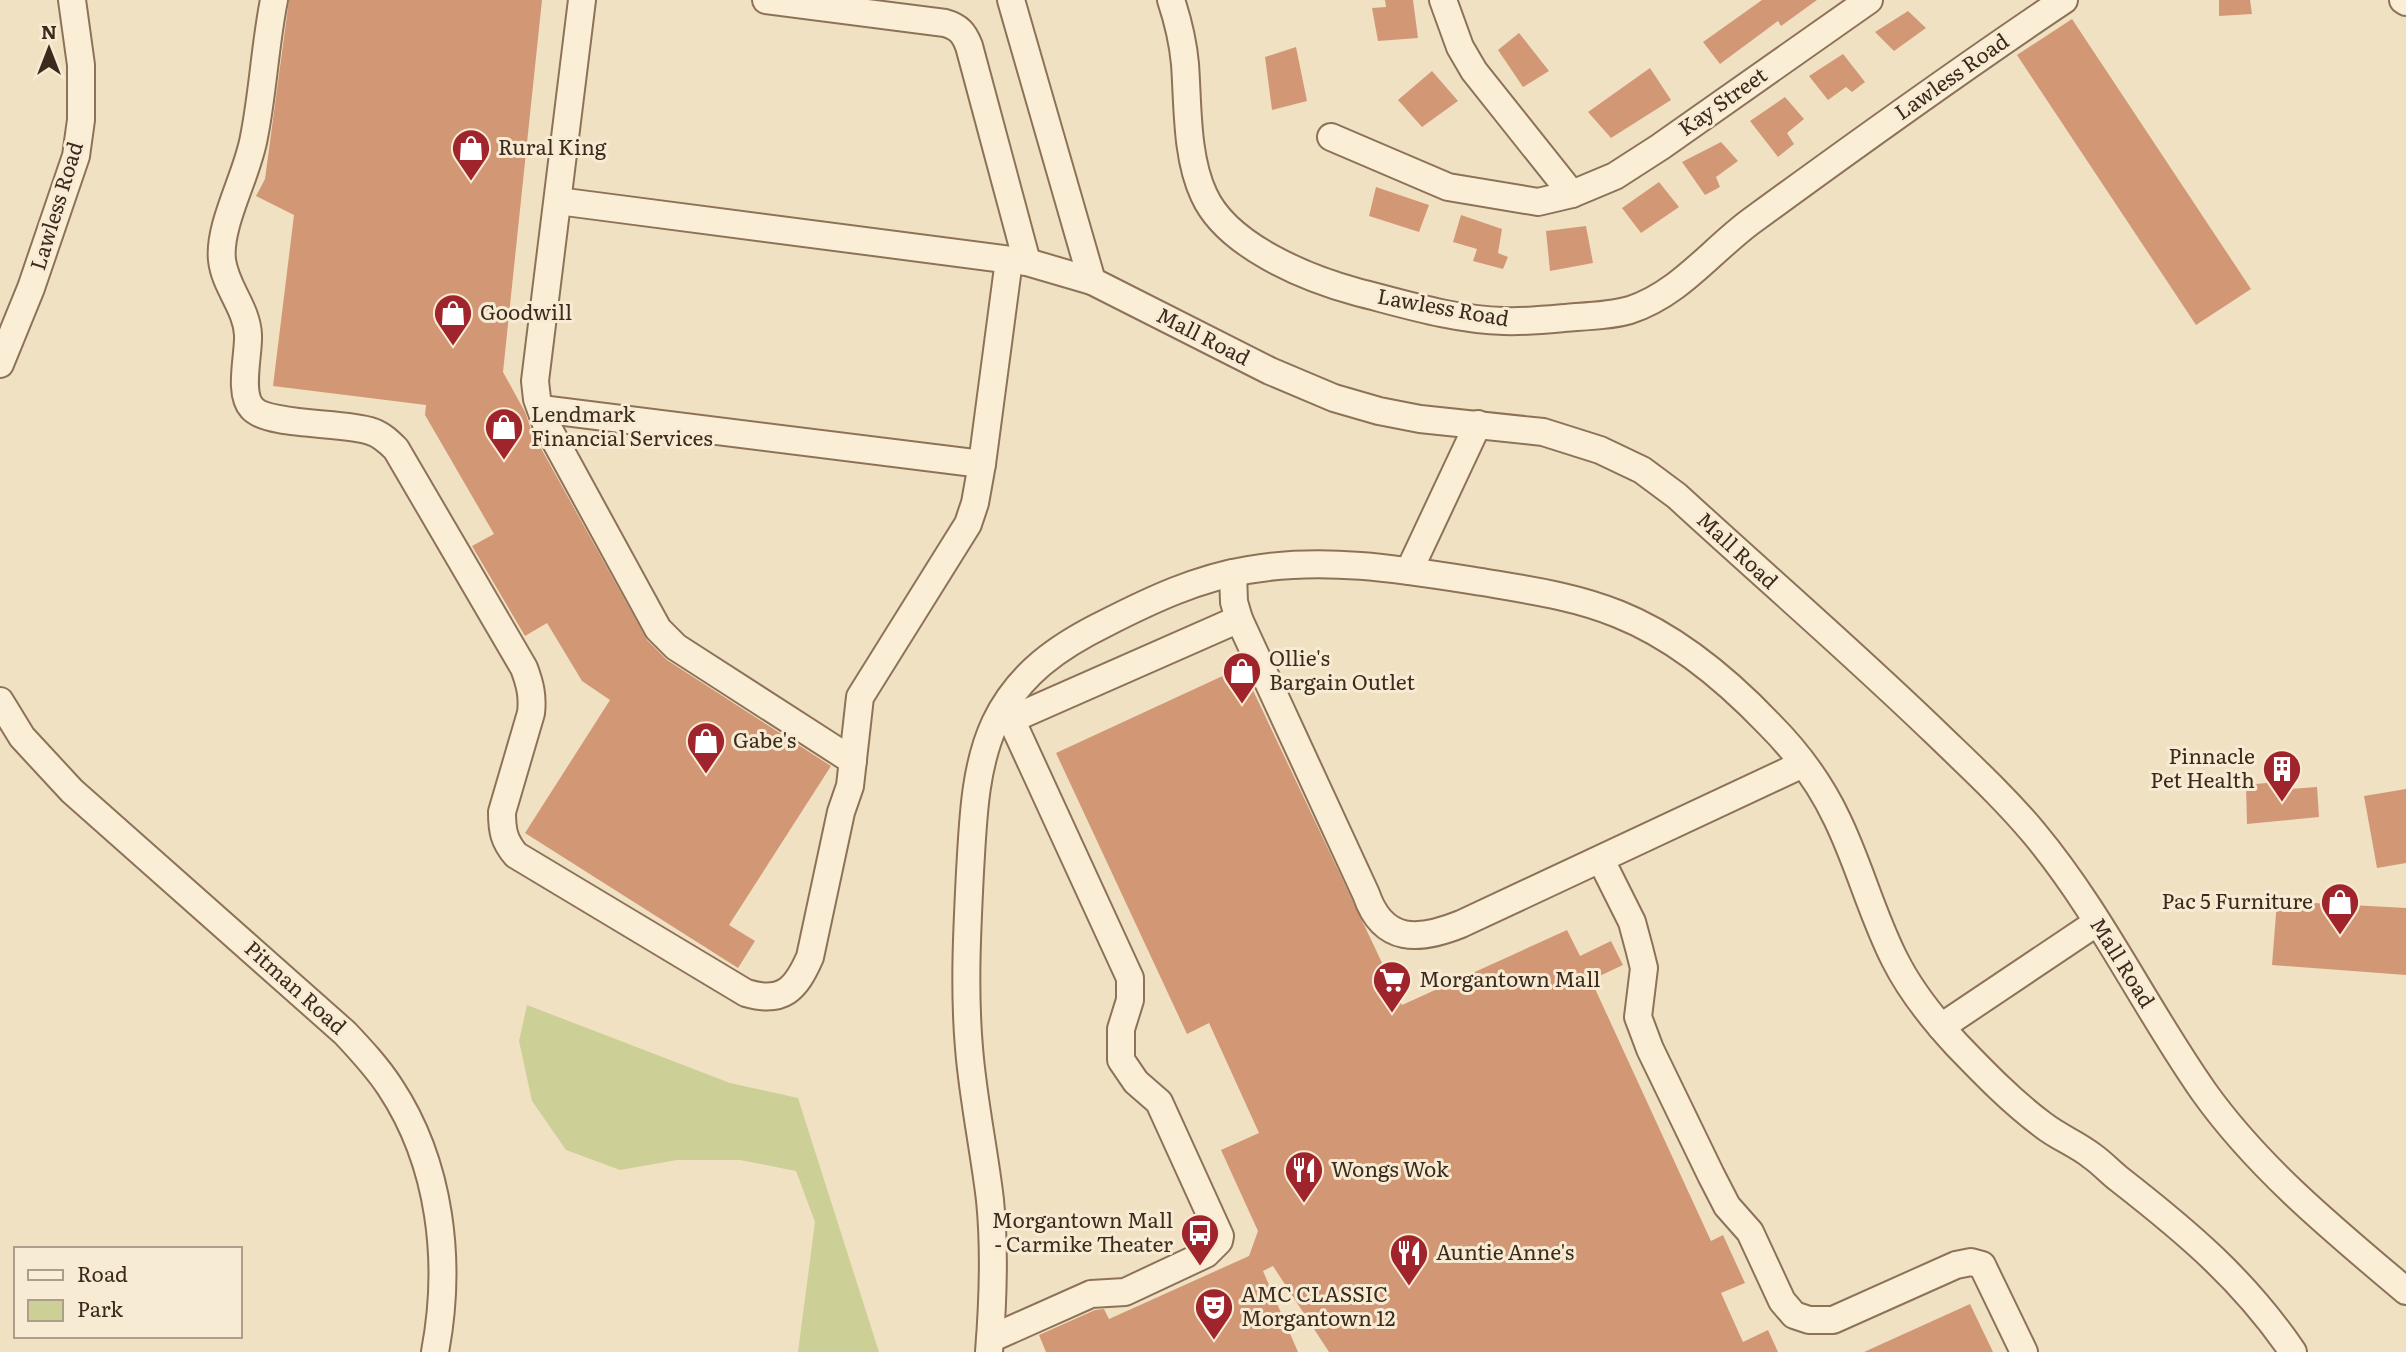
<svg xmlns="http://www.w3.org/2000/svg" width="2406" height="1352" font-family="Literata,serif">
  <rect width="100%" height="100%" fill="#f1e1c3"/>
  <!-- green -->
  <polygon fill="#ccd096" points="527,1005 730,1083 798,1098 879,1352 798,1352 815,1222 796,1171 740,1160 677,1160 620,1170 566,1150 532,1101 519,1041"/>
  <!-- building -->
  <g fill="#d29876">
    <polygon points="289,0 542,0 503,372 525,412 532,432 647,640 667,660 831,766 729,925 755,941 738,968 525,833 610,700 582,681 547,623 525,636 472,546 494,534 425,415 426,405 273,386 294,215 256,196 265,179"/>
    <polygon points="1385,0 1413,0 1418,38 1378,41 1372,8 1386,7"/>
    <polygon points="1762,0 1817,0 1781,26 1778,21 1720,64 1703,42"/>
    <polygon points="2219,0 2250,0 2252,14 2219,16"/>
    <polygon points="1908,11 1926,28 1894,51 1875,32"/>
    <polygon points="2072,19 2251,289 2196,325 2017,55"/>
    <polygon points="1519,33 1549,71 1523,87 1498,50"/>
    <polygon points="1296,47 1307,101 1272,110 1265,57"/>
    <polygon points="1843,54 1865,82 1852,92 1846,87 1828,100 1809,76"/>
    <polygon points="1650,68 1671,100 1611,138 1588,112"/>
    <polygon points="1432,71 1458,101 1422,127 1398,100"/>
    <polygon points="1785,97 1804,119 1787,133 1794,144 1778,157 1750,121"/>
    <polygon points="1721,142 1738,161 1716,177 1720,187 1705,195 1682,162"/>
    <polygon points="1659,182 1679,207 1641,233 1622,208"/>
    <polygon points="1376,187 1429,205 1419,232 1369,216"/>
    <polygon points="1461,215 1502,229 1498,253 1508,257 1503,269 1473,261 1477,249 1453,242"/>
    <polygon points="1586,226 1593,263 1550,271 1546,231"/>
    <polygon points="1242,667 1402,1005 1567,930 1580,956 1611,941 1623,965 1591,980 1711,1241 1723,1235 1745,1283 1721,1293 1743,1342 1768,1330 1778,1352 1329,1352 1273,1266 1263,1271 1298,1352 1046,1352 1039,1335 1095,1310 1104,1309 1109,1319 1249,1256 1258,1231 1221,1150 1259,1133 1209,1023 1187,1034 1056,753"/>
    <polygon points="2286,781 2290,789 2317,787 2319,817 2247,824 2246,785"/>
    <polygon points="2406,789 2406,863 2377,868 2364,796"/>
    <polygon points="2277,901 2406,908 2406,975 2272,965"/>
    <polygon points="1970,1304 1993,1352 1864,1352"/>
  </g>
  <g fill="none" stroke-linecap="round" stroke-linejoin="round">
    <!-- minor casing -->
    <g stroke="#8d7258" stroke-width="30">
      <g id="minor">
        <path d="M274,0C265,45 263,92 254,137C248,174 218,225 222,260C225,287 247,308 248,335C249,354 238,393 252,408C267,426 344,422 370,431C381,434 389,442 396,449L524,668C530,684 533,696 531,713L502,812C502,831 504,841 516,855L746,993C783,1004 796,989 810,957L841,812L850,786L860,697L968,524L975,503L982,464L1009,260"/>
        <polyline points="582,0 535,381 537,399 546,424 658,629 676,647 853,761"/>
        <path d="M766,0L945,23C959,27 964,33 969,46L1027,262"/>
        <polyline points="1011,0 1092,281"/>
        <path d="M1171,0C1178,21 1183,42 1185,64C1188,105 1186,157 1204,195C1227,246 1306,278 1357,292C1404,304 1455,320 1504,321C1528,322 1552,319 1576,317C1594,316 1613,315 1630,310C1679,294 1710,252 1750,222C1854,146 1958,71 2064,0"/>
        <polyline points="1443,0 1460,47 1474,71 1572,194"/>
        <polyline points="2403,0 2406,2"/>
        <polyline points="1331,137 1448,187 1538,202 1572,194 1615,176 1660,147 1869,0"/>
        <path d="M558,201L1027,262L1092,281L1270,371L1334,398L1379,411L1420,419L1543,432L1600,450L1642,470L1677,496C1763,575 1851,651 1935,732C1969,765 2004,797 2034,833C2100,912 2145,1008 2204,1092C2259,1169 2335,1231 2406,1291"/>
        <polyline points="0,364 31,288 76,156 81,120 81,65 72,0"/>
        <polyline points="541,409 982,464"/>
        <polyline points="1409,571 1478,424"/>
        <path d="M1233,573L1234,602L1239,619L1366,894C1383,944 1419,941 1461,924L1803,764"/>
        <path d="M0,701L22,737L72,791L345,1033C361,1050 377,1067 390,1087C441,1164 452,1262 435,1352"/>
        <polyline points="1012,719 1239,619"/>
        <polyline points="1601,860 1632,922 1639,948 1644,968 1638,1017 1650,1049 1711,1175 1727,1206 1750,1232 1782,1301 1794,1315 1809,1320 1833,1320 1956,1265 1971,1262 1982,1265 2024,1352"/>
        <polyline points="1941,1027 2096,923"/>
        <polyline points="990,1339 1091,1294 1125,1292 1206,1254 1219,1241 1220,1236 1159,1102 1136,1082 1121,1060 1121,1029 1130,1000 1130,978 1005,706"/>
        <path d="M989,1352C993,1302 995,1250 990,1200C984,1149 973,1099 969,1048C964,990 967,931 970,872C973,823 974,768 995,723C1018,674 1059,646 1106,623C1151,600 1198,578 1248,570C1325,556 1406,570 1482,582C1528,590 1574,596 1618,614C1676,637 1726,679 1769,724C1797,752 1820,783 1837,819C1859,864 1872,915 1895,960C1911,992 1933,1019 1957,1045C1984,1073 2012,1102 2043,1125C2058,1137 2077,1144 2092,1156C2102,1163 2110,1172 2119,1179C2187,1232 2244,1280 2293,1352"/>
      </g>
    </g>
    <!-- minor -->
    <use href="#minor" stroke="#fbeed7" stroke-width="26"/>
  </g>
  <!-- icons -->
  <defs>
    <g id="shop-pin" transform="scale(2.0125)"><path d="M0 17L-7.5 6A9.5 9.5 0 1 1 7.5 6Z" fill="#a0242b" stroke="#f8ebd3"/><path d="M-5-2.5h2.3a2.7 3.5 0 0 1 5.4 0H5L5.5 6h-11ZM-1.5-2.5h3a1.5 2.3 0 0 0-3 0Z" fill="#fff"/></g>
    <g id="building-pin" transform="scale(2.0125)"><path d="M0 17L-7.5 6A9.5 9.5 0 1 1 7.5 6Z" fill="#a0242b" stroke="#f8ebd3"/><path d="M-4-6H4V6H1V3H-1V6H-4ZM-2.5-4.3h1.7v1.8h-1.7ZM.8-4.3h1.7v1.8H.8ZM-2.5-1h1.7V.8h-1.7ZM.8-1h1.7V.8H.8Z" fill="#fff"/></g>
    <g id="supermarket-pin" transform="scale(2.0125)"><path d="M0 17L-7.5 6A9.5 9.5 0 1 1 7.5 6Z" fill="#a0242b" stroke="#f8ebd3"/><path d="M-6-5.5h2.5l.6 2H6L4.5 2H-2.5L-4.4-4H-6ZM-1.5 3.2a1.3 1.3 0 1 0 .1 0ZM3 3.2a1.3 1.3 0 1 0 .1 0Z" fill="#fff"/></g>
    <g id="restaurant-pin" transform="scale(2.0125)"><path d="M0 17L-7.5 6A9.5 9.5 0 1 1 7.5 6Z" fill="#a0242b" stroke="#f8ebd3"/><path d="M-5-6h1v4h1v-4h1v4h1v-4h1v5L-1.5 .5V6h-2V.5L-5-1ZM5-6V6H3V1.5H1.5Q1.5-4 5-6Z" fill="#fff"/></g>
    <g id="bus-pin" transform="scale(2.0125)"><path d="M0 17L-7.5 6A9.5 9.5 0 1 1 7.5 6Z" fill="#a0242b" stroke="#f8ebd3"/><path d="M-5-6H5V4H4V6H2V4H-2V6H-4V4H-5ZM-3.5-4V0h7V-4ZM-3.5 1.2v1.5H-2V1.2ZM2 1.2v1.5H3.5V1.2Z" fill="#fff"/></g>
    <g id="theatre-pin" transform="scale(2.0125)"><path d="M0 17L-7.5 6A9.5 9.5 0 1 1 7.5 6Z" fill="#a0242b" stroke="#f8ebd3"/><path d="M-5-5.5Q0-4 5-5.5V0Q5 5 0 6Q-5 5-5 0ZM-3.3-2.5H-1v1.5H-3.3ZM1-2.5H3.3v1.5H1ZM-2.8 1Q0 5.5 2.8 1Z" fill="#fff"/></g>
  </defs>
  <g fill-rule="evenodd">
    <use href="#shop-pin" x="471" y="148"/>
    <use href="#shop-pin" x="453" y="313"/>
    <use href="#shop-pin" x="504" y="427"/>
    <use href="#shop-pin" x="1242" y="671"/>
    <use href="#shop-pin" x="706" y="741"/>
    <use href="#building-pin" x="2282" y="769"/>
    <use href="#shop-pin" x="2340" y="902"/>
    <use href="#supermarket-pin" x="1392" y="980"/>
    <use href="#restaurant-pin" x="1304" y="1170"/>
    <use href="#bus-pin" x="1200" y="1233"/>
    <use href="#restaurant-pin" x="1409" y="1253"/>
    <use href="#theatre-pin" x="1214" y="1307"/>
  </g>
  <g text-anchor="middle" stroke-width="6" stroke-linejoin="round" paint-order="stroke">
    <!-- street labels -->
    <g font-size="21" fill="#3c2b1d" stroke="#f8ebd3">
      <text transform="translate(1952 77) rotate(-35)" y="7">Lawless Road</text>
      <text transform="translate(1723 102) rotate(-35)" y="7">Kay Street</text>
      <text transform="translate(57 206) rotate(-73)" y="7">Lawless Road</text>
      <text transform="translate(1443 308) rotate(10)" y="7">Lawless Road</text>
      <text transform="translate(1203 337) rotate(27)" y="7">Mall Road</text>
      <text transform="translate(1737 551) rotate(43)" y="7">Mall Road</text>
      <text transform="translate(2122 963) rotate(58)" y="7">Mall Road</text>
      <text transform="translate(295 988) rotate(42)" y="7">Pitman Road</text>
    </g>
    <!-- poi labels -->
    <g font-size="21" fill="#3c2b1d" stroke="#f8ebd3" text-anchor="start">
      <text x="498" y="155">Rural King</text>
      <text x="480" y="320">Goodwill</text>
      <text x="531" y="422">Lendmark<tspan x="531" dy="24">Financial Services</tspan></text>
      <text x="1269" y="666">Ollie's<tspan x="1269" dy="24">Bargain Outlet</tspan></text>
      <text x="733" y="748">Gabe's</text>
      <text x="2255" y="764" text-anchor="end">Pinnacle<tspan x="2255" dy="24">Pet Health</tspan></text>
      <text x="2313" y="909" text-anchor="end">Pac 5 Furniture</text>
      <text x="1419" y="987">Morgantown Mall</text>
      <text x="1331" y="1177">Wongs Wok</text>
      <text x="1173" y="1228" text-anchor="end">Morgantown Mall<tspan x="1173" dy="24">- Carmike Theater</tspan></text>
      <text x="1436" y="1260">Auntie Anne's</text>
      <text x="1241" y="1302">AMC CLASSIC<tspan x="1241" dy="24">Morgantown 12</tspan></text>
    </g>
  </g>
  <!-- legend -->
  <rect x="14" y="1247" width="228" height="91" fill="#f8ebd3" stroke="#ad9e8a" stroke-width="2"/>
  <rect x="28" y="1270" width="35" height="10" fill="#fbeed7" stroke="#ad9e8a" stroke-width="2"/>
  <text x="77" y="1282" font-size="21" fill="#3c2b1d">Road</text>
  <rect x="28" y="1300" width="35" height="21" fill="#ccd096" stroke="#ad9e8a" stroke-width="2"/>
  <text x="77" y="1317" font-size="21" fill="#3c2b1d">Park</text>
  <!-- north arrow -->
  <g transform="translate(49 49)" stroke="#f8ebd3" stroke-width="5" paint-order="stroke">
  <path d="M0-5L12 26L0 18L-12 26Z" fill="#3c2b1d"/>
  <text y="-10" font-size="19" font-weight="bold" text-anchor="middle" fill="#3c2b1d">N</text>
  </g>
</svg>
